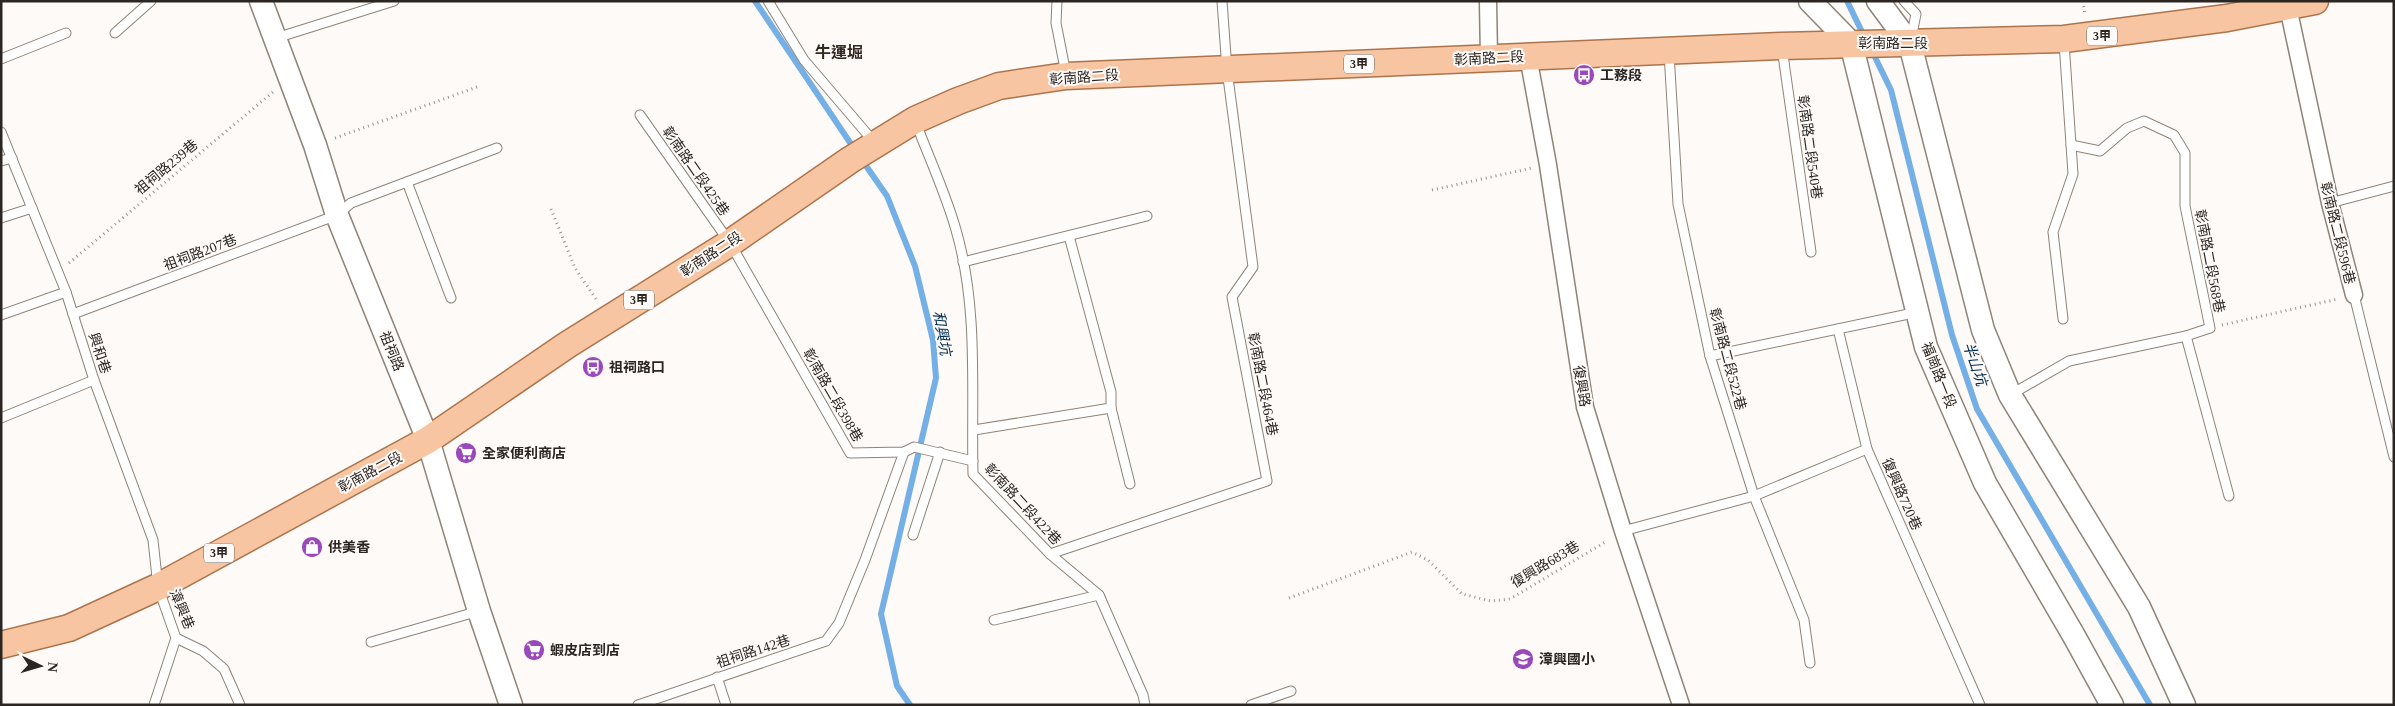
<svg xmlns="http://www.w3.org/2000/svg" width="2395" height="706" font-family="'Times New Roman','Noto Sans TC',serif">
  <rect width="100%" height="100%" fill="#fdfaf8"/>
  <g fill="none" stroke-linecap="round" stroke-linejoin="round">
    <!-- stream -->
    <g stroke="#74b0e6" stroke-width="6">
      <polyline points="755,1 855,150"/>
      <polyline points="1847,1 1865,38"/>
      <polyline points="1871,49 1891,90 1952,335 1977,409 2150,705"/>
      <polyline points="862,160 887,196 915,266 933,340 936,378 881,614 897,686 910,705"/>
    </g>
    <!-- lane casing -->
    <g stroke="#8f8377" stroke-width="11">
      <g id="lane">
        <polyline points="768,1 804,60 874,142"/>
        <polyline points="1057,1 1056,23 1066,74"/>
        <polyline points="1904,1 1916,14 1911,39"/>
        <polyline points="115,33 151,1"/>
        <polyline points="276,38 394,1"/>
        <polyline points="1782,48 1811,252"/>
        <polyline points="1669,53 1678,204 1710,356 1754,496 1804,620 1810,663"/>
        <polyline points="1,59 66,33"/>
        <polyline points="640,115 730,243 850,453 904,452 914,447 973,461"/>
        <path d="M916,123C929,158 946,194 956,230C979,309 971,393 973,474L1050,554L1099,595L1143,695L1145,705"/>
        <polyline points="1,132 66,292 94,380 153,540 158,587 176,638 203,651 224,669 240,705"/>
        <polyline points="1,161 12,158"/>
        <polyline points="407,182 451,298"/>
        <polyline points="2330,203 2394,186"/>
        <polyline points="1,218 32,208"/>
        <polyline points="963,262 1147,216"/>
        <polyline points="2354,295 2394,457"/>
        <polyline points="73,314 337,215 351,203 497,148"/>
        <polyline points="1,315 66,292"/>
        <polyline points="2063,319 2053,232 2073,174 2064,42"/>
        <polyline points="1838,329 1867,449"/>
        <polyline points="2186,336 2229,496"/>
        <polyline points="1710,356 1918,312"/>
        <polyline points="2010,395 2069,361 2186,336 2210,328 2185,206 2185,153 2174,135 2144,121 2127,128 2100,151 2071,145"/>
        <polyline points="1111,408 1130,484"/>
        <polyline points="1,418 94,380"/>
        <polyline points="974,430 1111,408 1111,392 1069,236"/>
        <polyline points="1623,531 1754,496 1867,449 1980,705"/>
        <polyline points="913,535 940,452"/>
        <polyline points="1050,554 1267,481 1232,297 1253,267 1227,70 1222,1"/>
        <polyline points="994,620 1099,595"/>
        <polyline points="371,642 479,611"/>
        <polyline points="717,677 726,705"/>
        <polyline points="154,705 176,638"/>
        <polyline points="638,705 826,641 839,623 865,560 904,452"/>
        <polyline points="1251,705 1291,691"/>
      </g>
    </g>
    <!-- street casing -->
    <g stroke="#8f8377" stroke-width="19">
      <g id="street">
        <polyline points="1488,1 1489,58"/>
        <polyline points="2288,7 2330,203 2354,295"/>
        <polyline points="1528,56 1548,165 1585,407 1623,531 1681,705"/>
      </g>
    </g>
    <!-- secondary casing -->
    <g stroke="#8f8377" stroke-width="25">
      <g id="secondary">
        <polyline points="261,1 315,145 337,215 428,440 479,611 511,705"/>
        <polyline points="1810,1 1851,43 1926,347 1985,483 2074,636 2112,705"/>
        <polyline points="1878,1 1910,44 1983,330 2010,395 2139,607 2184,705"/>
      </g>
    </g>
    <!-- primary casing -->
    <g stroke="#ad744c" stroke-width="29">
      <polyline id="primary" points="1,645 69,628 158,587 428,440 567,345 730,243 850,160 915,120 958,101 999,86 1066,76 1781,46 2064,39 2227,18 2315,1"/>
    </g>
    <!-- path -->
    <g stroke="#979390" stroke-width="3" stroke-dasharray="1 4" stroke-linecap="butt">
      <polyline points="2083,1 2085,15"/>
      <polyline points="335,138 480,86"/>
      <polyline points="1432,190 1532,168"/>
      <polyline points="551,209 575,268 596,299"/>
      <polyline points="69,263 273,92"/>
      <polyline points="2222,325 2338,299"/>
      <polyline points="1289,598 1412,552 1428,560 1462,594 1491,601 1510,599 1607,541"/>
    </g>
    <!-- lane -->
    <use href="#lane" stroke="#fff" stroke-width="9"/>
    <!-- street -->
    <use href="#street" stroke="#fff" stroke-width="16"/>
    <!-- secondary -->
    <use href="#secondary" stroke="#fff" stroke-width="22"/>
    <!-- primary -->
    <use href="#primary" stroke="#f7c5a1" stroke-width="26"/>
  </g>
  <!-- icons -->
  <defs>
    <g id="bus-disc" transform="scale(1.125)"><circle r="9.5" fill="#9949b9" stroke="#fdfaf8"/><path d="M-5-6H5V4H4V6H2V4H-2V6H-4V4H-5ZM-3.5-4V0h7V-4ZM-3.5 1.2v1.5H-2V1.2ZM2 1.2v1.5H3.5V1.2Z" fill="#fff"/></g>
    <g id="supermarket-disc" transform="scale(1.125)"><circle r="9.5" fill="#9949b9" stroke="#fdfaf8"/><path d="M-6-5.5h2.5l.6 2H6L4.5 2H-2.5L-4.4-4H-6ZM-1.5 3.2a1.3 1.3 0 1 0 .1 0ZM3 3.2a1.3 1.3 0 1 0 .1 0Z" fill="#fff"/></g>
    <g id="shop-disc" transform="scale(1.125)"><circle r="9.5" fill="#9949b9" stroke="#fdfaf8"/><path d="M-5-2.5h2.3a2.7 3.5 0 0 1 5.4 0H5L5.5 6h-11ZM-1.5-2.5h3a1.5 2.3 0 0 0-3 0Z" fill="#fff"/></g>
    <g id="school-disc" transform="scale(1.125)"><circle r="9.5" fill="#9949b9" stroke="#fdfaf8"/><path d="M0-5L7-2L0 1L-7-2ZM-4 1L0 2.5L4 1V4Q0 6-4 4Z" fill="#fff"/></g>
  </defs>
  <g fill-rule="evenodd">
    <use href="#bus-disc" x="1584" y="75"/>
    <use href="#bus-disc" x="593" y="367"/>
    <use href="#supermarket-disc" x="466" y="453"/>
    <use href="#shop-disc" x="312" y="547"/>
    <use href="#supermarket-disc" x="534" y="650"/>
    <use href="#school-disc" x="1523" y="659"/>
  </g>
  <g text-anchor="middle" stroke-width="4" stroke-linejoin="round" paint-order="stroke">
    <!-- shield labels -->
    <g fill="#fdfaf8" stroke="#6b6662" stroke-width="1">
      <rect x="2087" y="26.5" width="30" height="19" rx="4"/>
      <rect x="1344" y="54.5" width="30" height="19" rx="4"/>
      <rect x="624" y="290.5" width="30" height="19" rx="4"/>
      <rect x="204" y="543.5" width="30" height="19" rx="4"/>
    </g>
    <g font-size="12" font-weight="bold" fill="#2c2622">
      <text x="2102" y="40">3甲</text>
      <text x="1359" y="68">3甲</text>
      <text x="639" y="304">3甲</text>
      <text x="219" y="557">3甲</text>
    </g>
    <!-- street labels -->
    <g font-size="14" fill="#2c2622" stroke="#fdfaf8">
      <text x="1893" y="48">彰南路二段</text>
      <text transform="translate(1489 58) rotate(-3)" y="5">彰南路二段</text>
      <text transform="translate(1084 77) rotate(-4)" y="5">彰南路二段</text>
      <text transform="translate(1810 147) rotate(82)" y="5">彰南路二段540巷</text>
      <text transform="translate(166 167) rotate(-40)" y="5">祖祠路239巷</text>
      <text transform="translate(696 171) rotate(55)" y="5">彰南路二段425巷</text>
      <text transform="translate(2338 233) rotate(76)" y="5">彰南路二段596巷</text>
      <text transform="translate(200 252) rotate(-21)" y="5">祖祠路207巷</text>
      <text transform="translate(711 254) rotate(-33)" y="5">彰南路二段</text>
      <text transform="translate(2210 261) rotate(79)" y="5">彰南路二段568巷</text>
      <text transform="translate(392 351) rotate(68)" y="5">祖祠路</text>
      <text transform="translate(100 353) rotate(72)" y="5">興和巷</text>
      <text transform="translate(1728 359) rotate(75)" y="5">彰南路二段522巷</text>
      <text transform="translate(1939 375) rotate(68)" y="5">福崗路一段</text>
      <text transform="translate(1263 384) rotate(79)" y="5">彰南路二段464巷</text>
      <text transform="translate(1582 386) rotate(80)" y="5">復興路</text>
      <text transform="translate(833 395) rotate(60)" y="5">彰南路二段398巷</text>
      <text transform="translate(370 472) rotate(-28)" y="5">彰南路二段</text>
      <text transform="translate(1902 494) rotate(66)" y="5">復興路720巷</text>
      <text transform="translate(1023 504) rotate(47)" y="5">彰南路二段422巷</text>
      <text transform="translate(1545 564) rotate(-31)" y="5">復興路683巷</text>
      <text transform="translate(182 609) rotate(67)" y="5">漳興巷</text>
      <text transform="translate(753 651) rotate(-18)" y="5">祖祠路142巷</text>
    </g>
    <!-- poi labels -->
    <g font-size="14" font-weight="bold" fill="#2c2622" stroke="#fdfaf8" text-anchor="start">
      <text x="1600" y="80">工務段</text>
      <text x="609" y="372">祖祠路口</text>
      <text x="482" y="458">全家便利商店</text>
      <text x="328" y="552">供美香</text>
      <text x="550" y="655">蝦皮店到店</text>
      <text x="1539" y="664">漳興國小</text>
    </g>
    <!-- water labels -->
    <g font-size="15" font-style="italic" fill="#002e51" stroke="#fdfaf8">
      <text transform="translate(942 333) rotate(80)" y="5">和興坑</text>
      <text transform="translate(1975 364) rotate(71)" y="5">半山坑</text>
    </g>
    <!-- quarter labels -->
    <g font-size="16" font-weight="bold" fill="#32281e" stroke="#fdfaf8">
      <text x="839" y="58">牛運堀</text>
    </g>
  </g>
  <!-- border -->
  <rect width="2395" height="706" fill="none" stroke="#2c2622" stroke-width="5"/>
  <!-- north arrow -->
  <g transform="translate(40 666) rotate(95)" stroke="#fdfaf8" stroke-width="4" paint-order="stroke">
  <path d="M0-4L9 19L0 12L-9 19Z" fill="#2c2622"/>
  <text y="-8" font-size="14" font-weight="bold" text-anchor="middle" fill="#2c2622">N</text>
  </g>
</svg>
